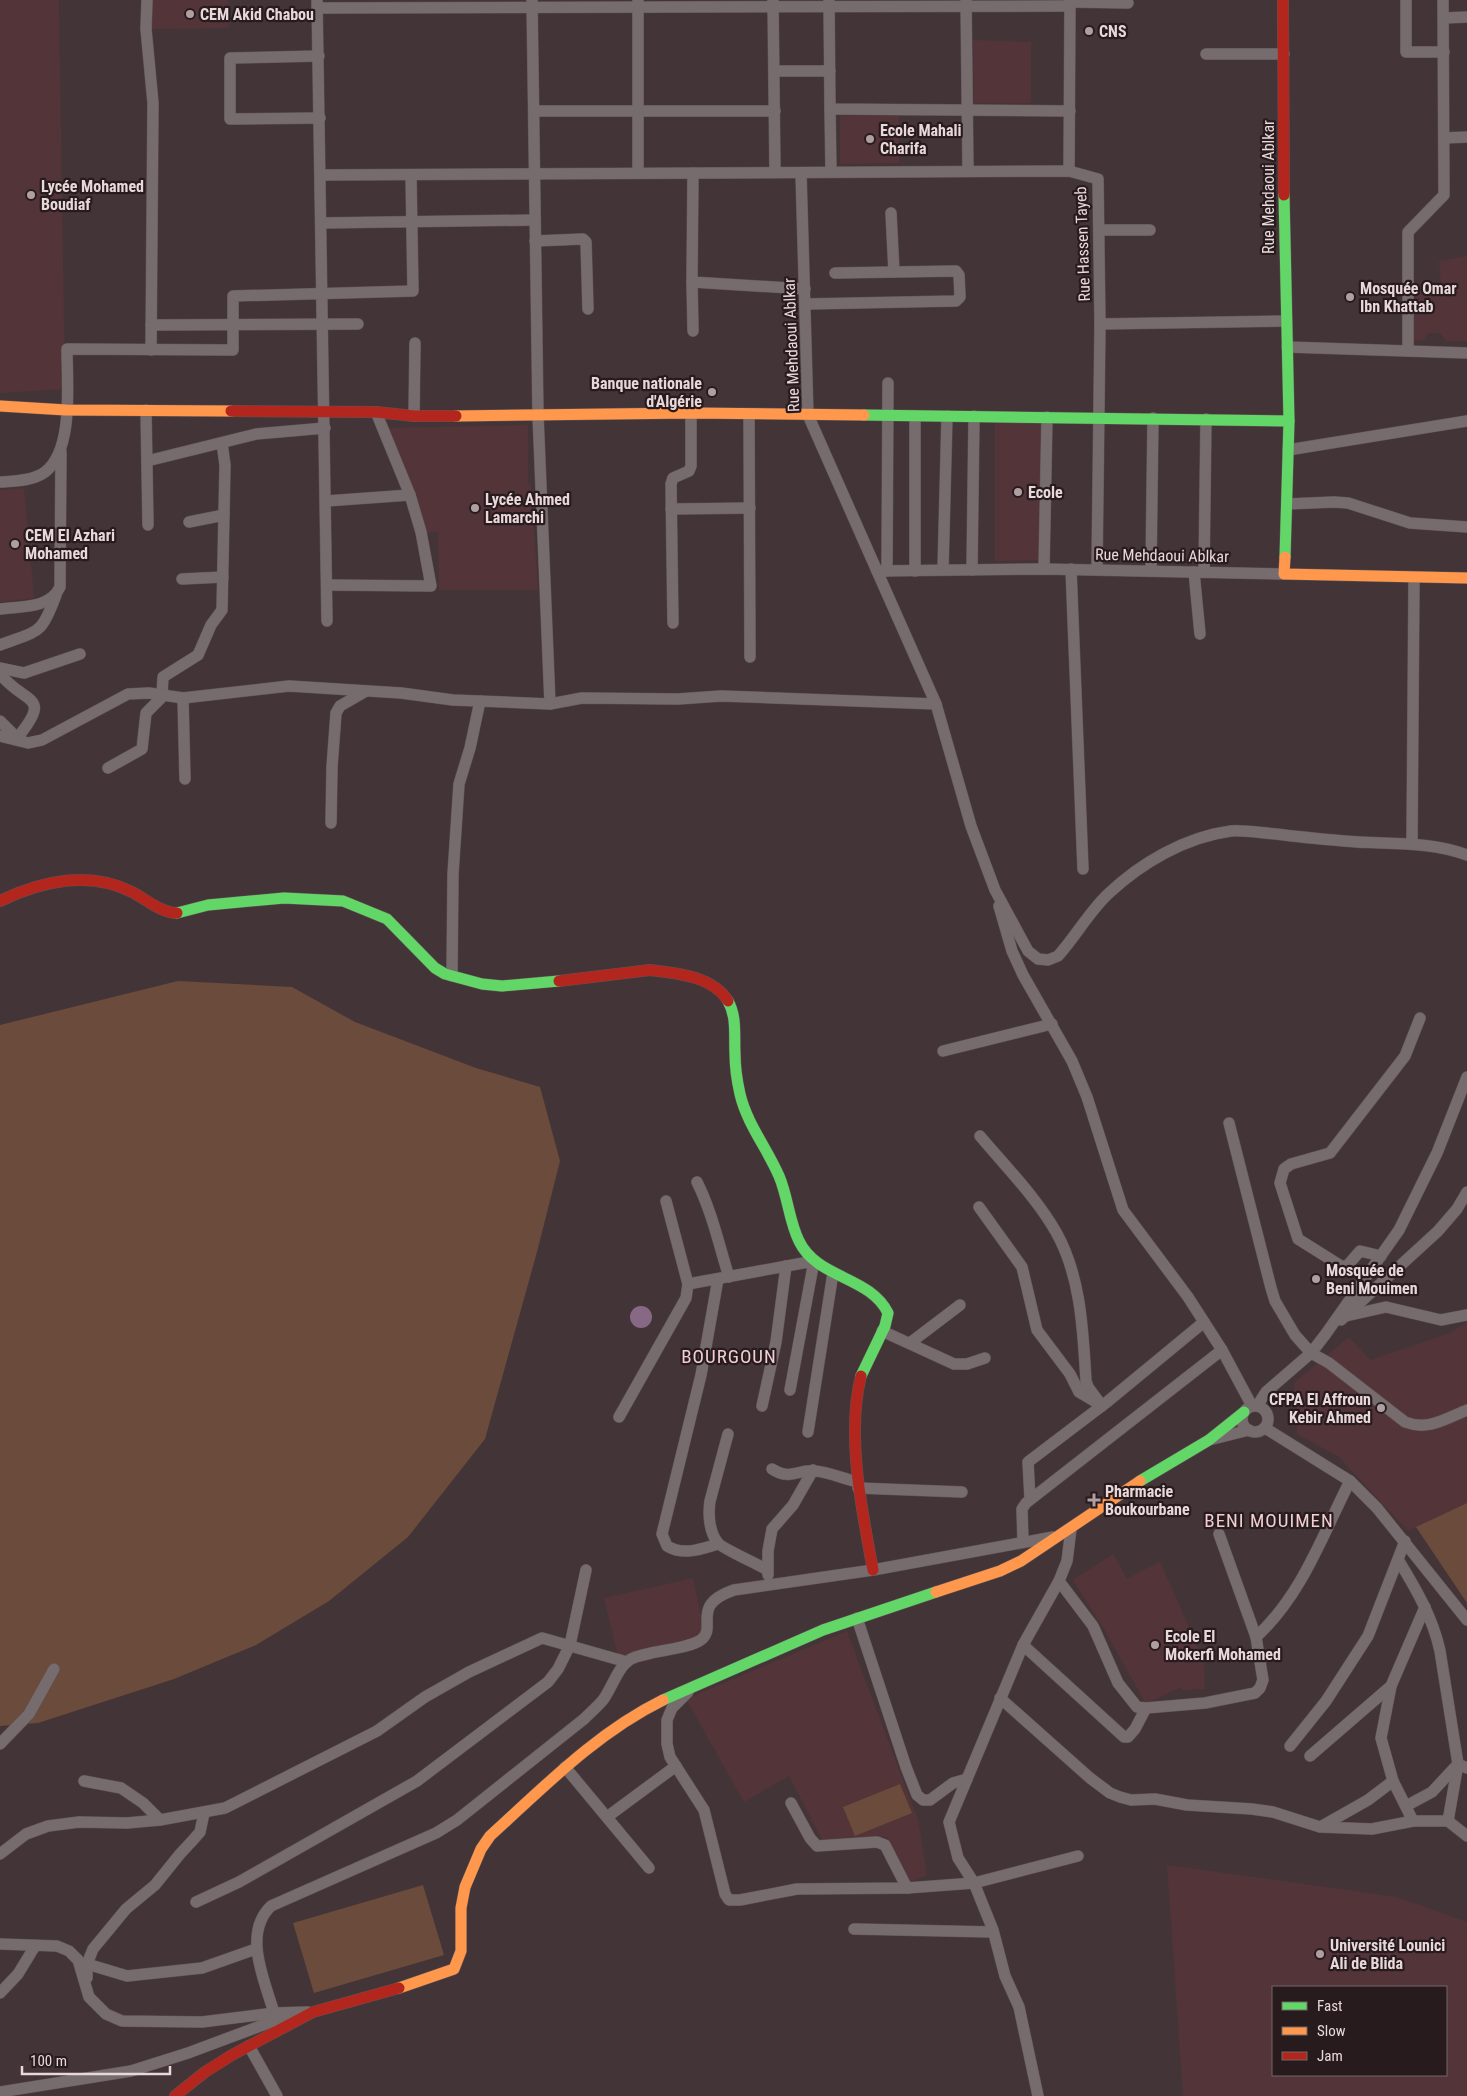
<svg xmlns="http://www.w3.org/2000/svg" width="1467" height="2096" font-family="'Roboto Condensed',sans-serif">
  <rect width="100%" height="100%" fill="#433537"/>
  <!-- built -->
  <g fill="#533439" fill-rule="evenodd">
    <polygon points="0,0 59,0 65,389 0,393"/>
    <polygon points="152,0 228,0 229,28 152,29"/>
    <polygon points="973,40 1031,42 1031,103 974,103"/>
    <polygon points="840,116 899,116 899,163 840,164"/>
    <polygon points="1467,256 1467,341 1446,341 1440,333 1428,333 1425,340 1413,341 1411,290 1441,286 1439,261"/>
    <polygon points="995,422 1043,423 1040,560 995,561"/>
    <polygon points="528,425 528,484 531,485 538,590 439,590 438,532 427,533 388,428"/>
    <polygon points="24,488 34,598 0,602 0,490"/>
    <polygon points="1467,1322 1467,1503 1408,1531 1339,1457 1297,1434 1294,1383 1349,1337 1370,1360 1450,1333"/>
    <polygon points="1113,1554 1127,1579 1160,1561 1204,1662 1205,1689 1182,1690 1181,1687 1146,1704 1104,1629 1073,1580"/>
    <polygon points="693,1578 703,1626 699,1636 622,1657 617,1653 604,1598"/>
    <polygon points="847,1631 918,1820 927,1875 911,1882 886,1837 823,1842 789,1776 744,1802 686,1699"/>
    <path d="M1167,1865L1397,1897L1467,1922V2096H1183ZM1273,1987H1446V2075H1273Z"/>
  </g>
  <!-- green -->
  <g fill="#6b4b3b">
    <polygon points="178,981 292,987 355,1022 476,1068 540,1087 560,1161 537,1252 485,1439 408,1537 329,1601 256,1645 174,1679 38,1723 0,1726 0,1025"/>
    <polygon points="1467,1503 1467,1603 1416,1527"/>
    <polygon points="900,1784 912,1813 855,1836 843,1807"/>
    <polygon points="423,1885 444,1955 314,1993 293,1923"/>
  </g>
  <!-- water -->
  <circle fill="#886985" cx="641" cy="1317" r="11"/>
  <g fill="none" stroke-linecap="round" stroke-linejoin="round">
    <!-- street casing -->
    <g stroke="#5f5354" stroke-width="12">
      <g id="street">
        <polyline points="147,0 146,29 153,103 151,350"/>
        <polyline points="317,0 327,621"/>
        <polyline points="532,0 538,415 550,704"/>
        <polyline points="638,0 638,173"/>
        <polyline points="966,0 968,171"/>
        <polyline points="1406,0 1406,52 1444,52"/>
        <polyline points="773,1 775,172"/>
        <polyline points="829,1 830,109 1070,111"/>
        <polyline points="1070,2 1128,3"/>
        <path d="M317,8C568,5 819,9 1069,6"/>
        <polyline points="1444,18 1467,17"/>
        <polyline points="1206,54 1284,54"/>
        <polyline points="319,56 230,58 230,119 320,118"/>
        <polyline points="774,71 830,71"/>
        <polyline points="830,109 831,172"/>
        <polyline points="535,111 775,111"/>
        <polyline points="1444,138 1467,137"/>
        <polyline points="1069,171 1070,0"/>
        <polyline points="693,173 692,282 805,289"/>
        <polyline points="801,173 808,415 877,571 1044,569 1284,574"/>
        <polyline points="321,175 1069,171 1098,179 1100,324 1097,569"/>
        <polyline points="891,213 894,272"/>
        <polyline points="321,223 535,220"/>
        <polyline points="1099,230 1150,230"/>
        <polyline points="535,241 583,239 586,242 588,309"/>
        <polyline points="692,282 693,331"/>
        <polyline points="806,304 956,301 960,297 959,275 956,271 835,273"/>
        <polyline points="1100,324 1286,321"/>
        <polyline points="151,325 358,324"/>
        <polyline points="1287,347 1467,353"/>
        <polyline points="1408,351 1408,232 1444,195 1443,0"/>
        <polyline points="146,410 148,525"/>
        <polyline points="749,414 750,657"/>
        <polyline points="414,416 415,343"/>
        <polyline points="1288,450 1467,421"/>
        <polyline points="147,461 256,434 325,428"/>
        <path d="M0,482C14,481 33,481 45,472C74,450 67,383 67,349L233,350V296L413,291L411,175"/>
        <polyline points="326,501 410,495"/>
        <polyline points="1287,504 1334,502 1348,503 1410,523 1467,527"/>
        <polyline points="671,509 750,508"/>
        <polyline points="189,522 224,515"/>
        <polyline points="1044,569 1047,417"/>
        <polyline points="1071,569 1083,869"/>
        <polyline points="943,570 947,416"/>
        <polyline points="972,570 974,416"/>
        <path d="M877,571L936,704L971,826L995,890L1028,951L1038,959L1048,960L1058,956C1076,936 1089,912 1108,894C1141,863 1185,837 1231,831C1246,830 1261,833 1276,834C1299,837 1321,839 1344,841C1385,845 1427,840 1467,855"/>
        <polyline points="887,571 888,383"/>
        <polyline points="915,571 915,416"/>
        <polyline points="1151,571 1153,418"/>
        <polyline points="1194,572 1200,634"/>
        <polyline points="1204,572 1206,419"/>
        <polyline points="182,579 223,577"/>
        <polyline points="327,585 431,586 421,532 410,495 376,412"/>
        <path d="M0,609C21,606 50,609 60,587L61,452"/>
        <polyline points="673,623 671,484 673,478 689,471 691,466 691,413"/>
        <path d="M0,645C39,630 41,636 56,595"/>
        <polyline points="0,668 24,673 80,654"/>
        <path d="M0,674C25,705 53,694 18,737"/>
        <polyline points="162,695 163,677 198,655 211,625 222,610 225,465 222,443"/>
        <polyline points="183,698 185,779"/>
        <polyline points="0,721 13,734 21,739"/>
        <polyline points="0,736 28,743 42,740 128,694 149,693 183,698 289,686 401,693 453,700 550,704 582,698 678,699 721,696 936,704"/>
        <polyline points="108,768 142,749 146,713 164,695"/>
        <polyline points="331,823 332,767 336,713 340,706 366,691"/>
        <polyline points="1412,844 1414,578"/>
        <polyline points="999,906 1012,951 1023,975 1072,1061 1087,1097 1123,1210 1188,1297 1222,1350 1252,1406"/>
        <polyline points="452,976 453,874 459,784 470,748 480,701"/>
        <polyline points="943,1051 1052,1024"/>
        <path d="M1229,1123L1271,1288L1275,1301L1295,1335L1311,1353L1329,1363L1405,1422C1428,1431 1445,1419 1467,1410"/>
        <path d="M980,1136C1006,1167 1036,1197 1056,1232C1081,1276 1083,1331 1086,1381L1088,1387L1102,1406"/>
        <path d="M697,1182C712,1212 719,1245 729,1277"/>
        <polyline points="979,1207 1022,1267 1037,1330 1070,1374 1079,1392 1096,1402"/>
        <polyline points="1381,1256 1360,1251 1347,1266 1341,1266 1298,1239 1280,1183 1284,1169 1291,1164 1330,1153 1405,1056 1420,1018"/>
        <path d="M718,1279L701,1375L662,1534L667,1546C683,1556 701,1549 718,1544"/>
        <polyline points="688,1284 814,1261 790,1390"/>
        <polyline points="1346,1316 1386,1307 1441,1320 1467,1315"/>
        <polyline points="1341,1320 1438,1231 1457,1209 1467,1192"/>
        <polyline points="882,1331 954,1364 967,1364 985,1358"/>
        <polyline points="910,1343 960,1305"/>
        <polyline points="762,1406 776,1342 786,1266"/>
        <polyline points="1257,1406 1266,1392 1311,1353 1325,1335 1399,1230 1437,1153 1467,1077"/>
        <circle cx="1255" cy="1419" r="13"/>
        <polyline points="619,1417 686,1298 688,1284 666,1201"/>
        <polyline points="1265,1428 1350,1481 1377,1508 1467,1620"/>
        <polyline points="808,1432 833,1273"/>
        <path d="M728,1434L710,1501C708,1514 709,1532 718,1543C723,1549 758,1564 767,1570"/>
        <polyline points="1213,1439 1249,1430"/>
        <path d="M772,1469C791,1481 797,1469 815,1471C829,1472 844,1479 858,1482"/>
        <polyline points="858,1488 962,1492"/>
        <polyline points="1030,1499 1028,1462 1107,1402 1204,1322"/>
        <polyline points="1023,1542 1022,1509 1026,1503 1222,1350"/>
        <polyline points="768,1575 768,1551 772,1529 793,1505 813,1470"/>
        <polyline points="1059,1581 1093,1626 1118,1683 1137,1707 1146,1708 1205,1703 1255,1693 1260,1688 1263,1680 1256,1637 1219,1534"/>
        <polyline points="857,1618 906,1767 917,1795 923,1800 930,1800 953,1783 967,1779"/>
        <path d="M1256,1637C1302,1595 1322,1536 1350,1481"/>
        <polyline points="1023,1645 1124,1737 1128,1737 1135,1729 1146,1708"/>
        <polyline points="688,1692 672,1708 667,1720 667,1744 670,1757 704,1810 725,1894 729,1900 740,1900 797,1889 907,1888 974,1883 1078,1856"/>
        <path d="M1000,1698L1090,1778L1110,1793L1120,1797L1131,1800L1155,1799L1187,1805L1252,1809L1273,1812L1320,1827L1372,1829L1413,1821H1448L1458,1764L1440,1651C1433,1618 1416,1589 1399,1561"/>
        <polyline points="0,1744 29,1714 54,1669"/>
        <polyline points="1290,1746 1326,1701 1368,1636 1405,1541"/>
        <polyline points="1310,1756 1391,1686"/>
        <polyline points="565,1767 649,1868"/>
        <polyline points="84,1781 121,1788 143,1803 160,1820"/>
        <polyline points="791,1803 810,1838 817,1846 877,1842 885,1845 907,1888"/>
        <polyline points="1406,1806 1432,1792 1458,1764 1467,1768"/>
        <polyline points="607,1817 676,1766"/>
        <polyline points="1413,1821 1393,1781 1381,1738 1391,1686 1425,1607"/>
        <polyline points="1448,1821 1467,1836"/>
        <polyline points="1322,1826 1368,1800 1393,1781"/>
        <polyline points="0,1854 26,1834 48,1826 79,1822 127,1823 160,1820 225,1808 377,1731 425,1697 469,1672 542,1638 627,1662"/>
        <polyline points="196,1902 239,1882 417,1781 548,1682 558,1669 570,1645 586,1570"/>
        <polyline points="854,1929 993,1932"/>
        <polyline points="0,1944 57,1946 69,1951 78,1960 89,1997 106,2014 122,2021 202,2022 274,2013 308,2012"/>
        <polyline points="87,1964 127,1976 202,1968 256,1949"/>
        <polyline points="87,1978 87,1964 93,1949 126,1909 155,1885 180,1854 193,1840 200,1832 204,1813"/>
        <polyline points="0,1993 18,1974 35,1946"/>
        <path d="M274,2013C265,1981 242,1934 271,1906L436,1833L457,1820L584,1719C590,1713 597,1707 603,1700C612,1688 618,1666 631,1659C649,1650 689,1650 702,1639C717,1626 690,1605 734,1590L873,1570L1053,1537"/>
        <polyline points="249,2046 277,2096"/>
        <polyline points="0,2092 131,2071 188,2053 287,2016"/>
        <polyline points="1038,2096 1019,2007 1005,1976 993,1930 974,1883 958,1858 949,1822 1023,1645 1059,1581 1067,1561 1071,1529"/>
      </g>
    </g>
    <!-- fast casing -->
    <g stroke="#5f5354" stroke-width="12">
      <g id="fast">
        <polyline points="1284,195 1289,421 1285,557"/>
        <polyline points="864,415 1289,421"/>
        <polyline points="177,913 208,905 284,898 343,901 387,919 435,968 445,974 482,984 502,986 559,981"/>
        <path d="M728,1001C737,1017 734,1035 735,1053C735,1067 737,1081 740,1094C747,1124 767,1148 779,1176C788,1197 789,1221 799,1241C817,1279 870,1276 888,1313L885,1326L861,1376"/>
        <polyline points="1140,1481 1209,1440 1244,1412"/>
        <polyline points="663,1700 823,1630 936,1592"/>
      </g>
    </g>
    <!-- slow casing -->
    <g stroke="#5f5354" stroke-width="12">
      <g id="slow">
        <polyline points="0,406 66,410 231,411"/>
        <polyline points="456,416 691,413 864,415"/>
        <polyline points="1285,557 1284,574 1467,578"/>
        <polyline points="936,1592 1000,1571 1021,1561 1140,1481"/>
        <path d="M399,1988L454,1969L461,1951V1908L465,1887L481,1849L490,1836C544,1787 596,1733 663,1700"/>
      </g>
    </g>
    <!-- jam casing -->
    <g stroke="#5f5354" stroke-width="12">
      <g id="jam">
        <polyline points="1283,0 1284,195"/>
        <polyline points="231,411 376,412 414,416 456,416"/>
        <path d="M0,901C41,881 90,870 132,892C146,899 161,913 177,913"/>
        <path d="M559,981L650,970C676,973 713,976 728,1001"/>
        <path d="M861,1376C846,1435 862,1511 873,1570"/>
        <polyline points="175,2096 205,2072 232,2055 313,2012 399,1988"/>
      </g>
    </g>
    <!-- street -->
    <use href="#street" stroke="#776c6d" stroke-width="11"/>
    <!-- fast -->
    <use href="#fast" stroke="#63d668" stroke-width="11"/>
    <!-- slow -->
    <use href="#slow" stroke="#ff974d" stroke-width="11"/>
    <!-- jam -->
    <use href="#jam" stroke="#b3261e" stroke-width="11"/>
  </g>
  <!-- markers -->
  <g fill="#af9fa1" stroke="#271b1d" stroke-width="2">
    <circle cx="190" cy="14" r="5"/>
    <circle cx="1089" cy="31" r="5"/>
    <circle cx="870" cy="139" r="5"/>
    <circle cx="31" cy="195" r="5"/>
    <circle cx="1350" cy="297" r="5"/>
    <circle cx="712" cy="392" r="5"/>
    <circle cx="1018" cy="492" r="5"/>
    <circle cx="475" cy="508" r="5"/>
    <circle cx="15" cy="544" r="5"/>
    <circle cx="1316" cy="1279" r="5"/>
    <circle cx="1381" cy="1408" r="5"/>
    <path d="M1091.5 1492.5h5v5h5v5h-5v5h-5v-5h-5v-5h5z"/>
    <circle cx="1155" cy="1645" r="5"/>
    <circle cx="1320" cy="1954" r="5"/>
  </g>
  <g text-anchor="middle" stroke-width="4.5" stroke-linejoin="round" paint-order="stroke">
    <!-- poi labels -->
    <g font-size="16" font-weight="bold" fill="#e9d8da" stroke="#271b1d" text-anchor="start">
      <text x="200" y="20">CEM Akid Chabou</text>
      <text x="1099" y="37">CNS</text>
      <text x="880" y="136">Ecole Mahali<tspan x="880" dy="18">Charifa</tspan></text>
      <text x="41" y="192">Lycée Mohamed<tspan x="41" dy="18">Boudiaf</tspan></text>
      <text x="1360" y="294">Mosquée Omar<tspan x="1360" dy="18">Ibn Khattab</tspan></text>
      <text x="702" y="389" text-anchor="end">Banque nationale<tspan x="702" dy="18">d'Algérie</tspan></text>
      <text x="1028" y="498">Ecole</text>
      <text x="485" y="505">Lycée Ahmed<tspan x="485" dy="18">Lamarchi</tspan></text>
      <text x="25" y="541">CEM El Azhari<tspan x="25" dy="18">Mohamed</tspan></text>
      <text x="1326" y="1276">Mosquée de<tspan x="1326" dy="18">Beni Mouimen</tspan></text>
      <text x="1371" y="1405" text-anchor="end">CFPA El Affroun<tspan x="1371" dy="18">Kebir Ahmed</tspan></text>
      <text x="1105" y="1497">Pharmacie<tspan x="1105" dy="18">Boukourbane</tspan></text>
      <text x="1165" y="1642">Ecole El<tspan x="1165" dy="18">Mokerfi Mohamed</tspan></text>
      <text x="1330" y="1951">Université Lounici<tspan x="1330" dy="18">Ali de Blida</tspan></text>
    </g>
    <!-- street labels -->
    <g font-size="16" fill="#e9d8da" stroke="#271b1d">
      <text transform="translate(1268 187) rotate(-90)" y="6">Rue Mehdaoui Ablkar</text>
      <text transform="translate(1082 244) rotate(-92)" y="6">Rue Hassen Tayeb</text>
      <text transform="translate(791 345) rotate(-92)" y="6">Rue Mehdaoui Ablkar</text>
      <text transform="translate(1162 555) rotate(1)" y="6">Rue Mehdaoui Ablkar</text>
    </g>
    <!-- quarter labels -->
    <g font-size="19" letter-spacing="1" fill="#f0ced2" stroke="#271b1d">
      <text x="729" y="1363">BOURGOUN</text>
      <text x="1269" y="1527">BENI MOUIMEN</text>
    </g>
  </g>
  <!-- legend -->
  <rect x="1272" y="1986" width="175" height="90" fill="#271b1d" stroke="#756769"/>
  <rect x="1282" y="2002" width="25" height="8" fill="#63d668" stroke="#756769"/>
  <text x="1317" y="2011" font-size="15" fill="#e9d8da">Fast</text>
  <rect x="1282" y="2027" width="25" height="8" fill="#ff974d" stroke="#756769"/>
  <text x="1317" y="2036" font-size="15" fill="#e9d8da">Slow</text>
  <rect x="1282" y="2052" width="25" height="8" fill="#b3261e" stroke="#756769"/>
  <text x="1317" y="2061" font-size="15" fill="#e9d8da">Jam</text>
  <!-- scale -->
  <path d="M22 2066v8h148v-8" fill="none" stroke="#e9d8da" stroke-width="2.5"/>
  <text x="30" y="2066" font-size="15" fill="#e9d8da" stroke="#271b1d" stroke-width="4" paint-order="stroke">100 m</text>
</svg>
